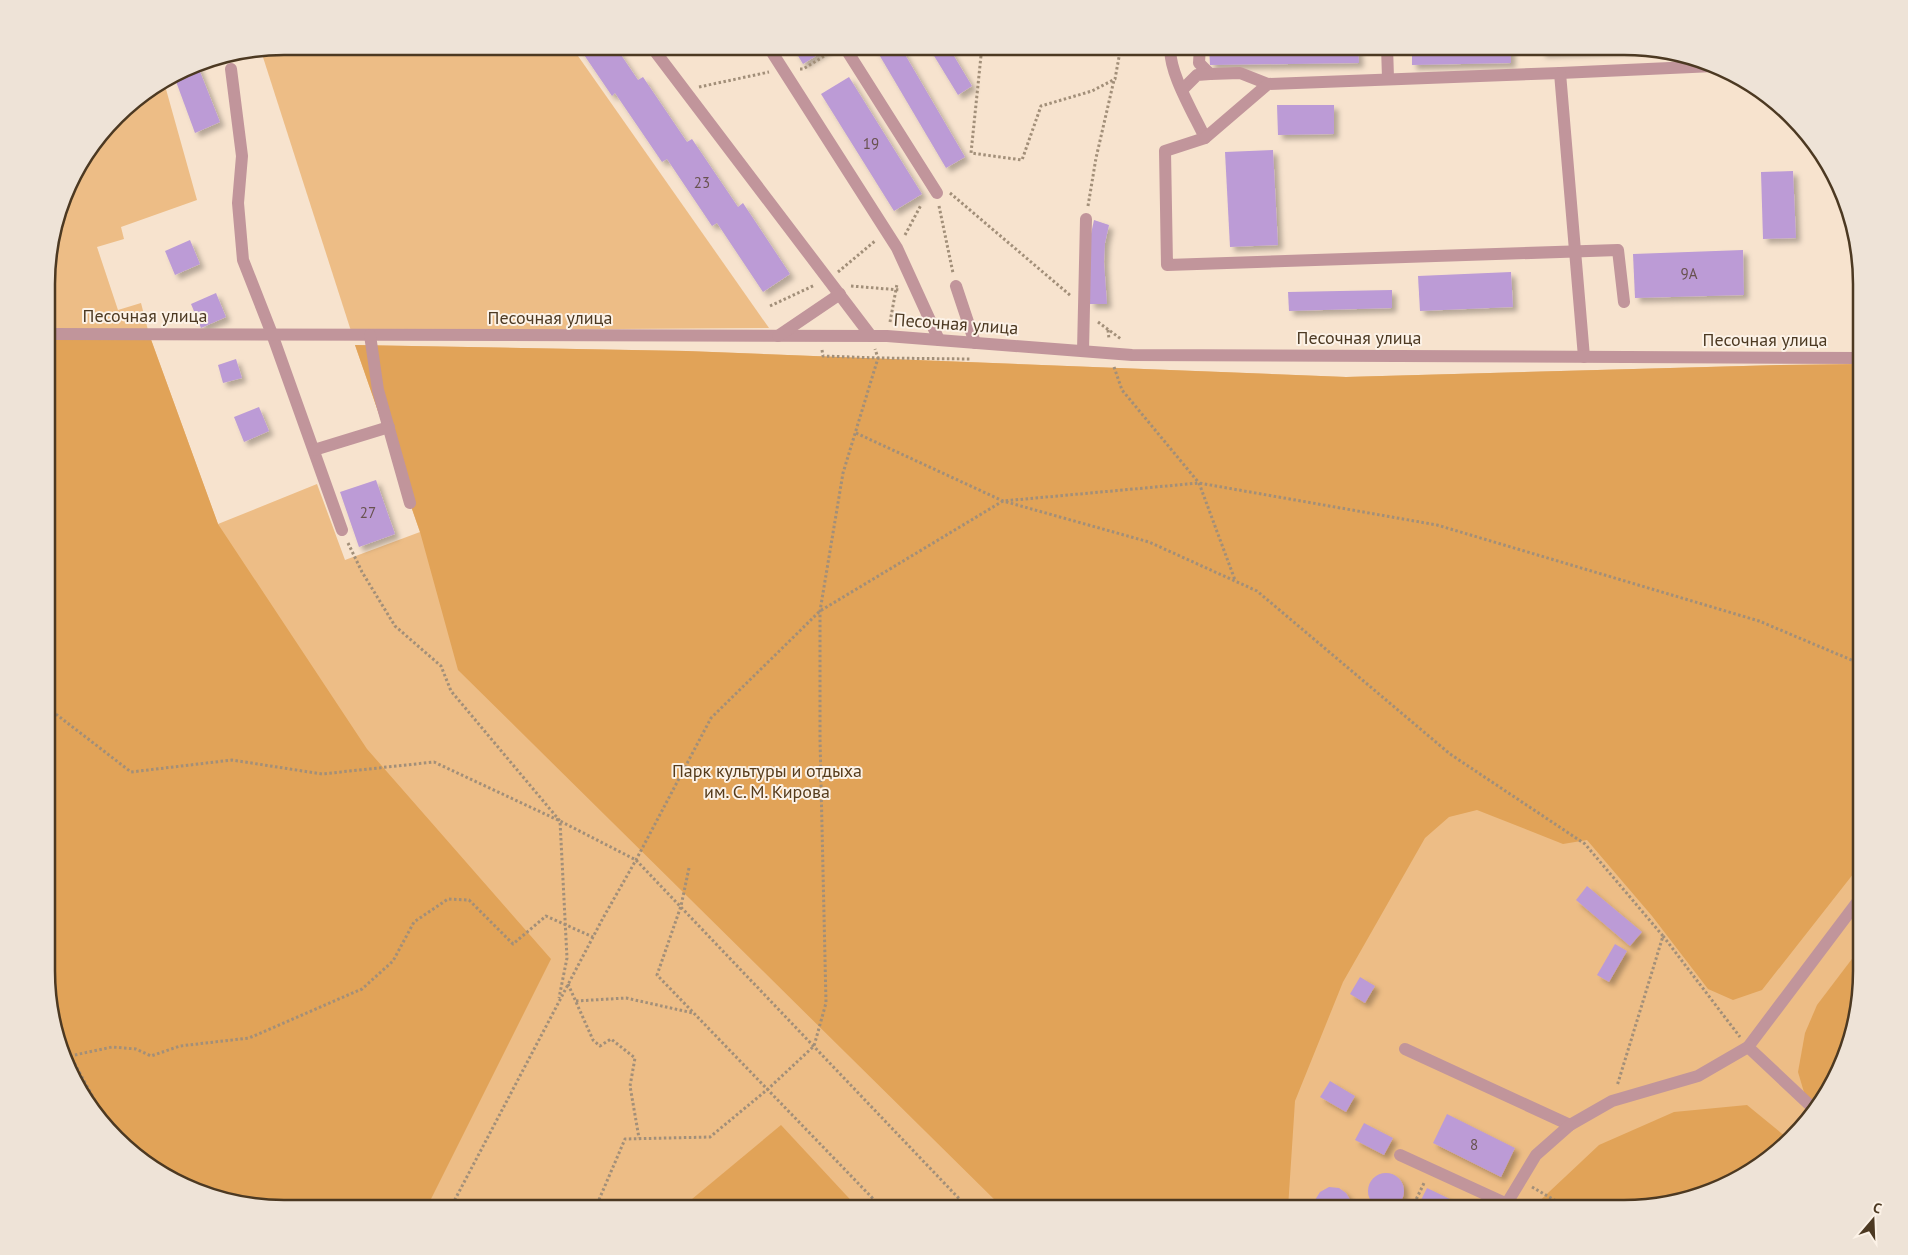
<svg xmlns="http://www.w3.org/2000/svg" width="1908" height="1255" font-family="'PT Sans',sans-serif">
  <defs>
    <filter id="shadow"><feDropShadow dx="4.5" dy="4.5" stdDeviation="2.5" flood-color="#0004"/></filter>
  </defs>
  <rect width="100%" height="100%" fill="#f7e3ce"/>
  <!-- green -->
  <g fill="#edbd86">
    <polygon points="284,46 571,46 769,328 351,331 261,51"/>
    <polygon points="164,82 197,200 121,227 124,239 97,247 118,310 141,303 149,334 218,524 317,484 345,560 420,532 355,345 686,351 1346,377 1781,365 1861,364 1861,986 1849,1047 1822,1103 1743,1177 1639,1208 284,1209 208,1196 152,1169 78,1090 48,1002 48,253 71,179 127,105"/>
  </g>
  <!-- forest -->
  <g fill="#e1a358">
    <polygon points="48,334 149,334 218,524 367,749 551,959 426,1209 284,1209 208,1196 152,1169 78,1090 48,1002"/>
    <polygon points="355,345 686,351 1346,377 1781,365 1861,364 1861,864 1762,990 1733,1000 1708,989 1652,916 1587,840 1563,844 1477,810 1449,817 1425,838 1343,982 1295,1101 1288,1208 1003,1208 458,670 420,532"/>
    <polygon points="1861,947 1861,986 1849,1047 1822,1103 1816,1109 1806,1099 1798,1072 1805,1033 1817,1005"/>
    <polygon points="1747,1105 1786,1137 1743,1177 1639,1208 1532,1208 1599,1145 1674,1112"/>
    <polygon points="781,1125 859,1209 680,1209"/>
  </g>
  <!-- building -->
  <g fill="#bc9bd6" filter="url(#shadow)">
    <polygon points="578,46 615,46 638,80 643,77 687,142 692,139 738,207 743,203 790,274 763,292 717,223 712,226 667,159 662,162 615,93 612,96"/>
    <polygon points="792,46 832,46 803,64"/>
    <polygon points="874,46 900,46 965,157 946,168"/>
    <polygon points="928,46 948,46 972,86 958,95"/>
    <polygon points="1209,46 1358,46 1359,63 1210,65"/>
    <polygon points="1412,46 1511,46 1511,63 1412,65"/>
    <polygon points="1541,46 1624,46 1641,49 1541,53"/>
    <polygon points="193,64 197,64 220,122 195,133 174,76"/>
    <polygon points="849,77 922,194 894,211 821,94"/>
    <polygon points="1277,105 1334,105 1334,134 1278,135"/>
    <polygon points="1273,150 1278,245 1230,247 1225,152"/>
    <polygon points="1793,171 1796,238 1763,239 1761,172"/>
    <polygon points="1094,220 1109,225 1105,243 1104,262 1107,304 1090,304 1089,243"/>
    <polygon points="190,240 200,264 175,275 165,251"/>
    <polygon points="1743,250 1744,295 1635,298 1633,254"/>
    <polygon points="1511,272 1513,307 1420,311 1418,276"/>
    <polygon points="1392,290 1392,308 1289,311 1288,292"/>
    <polygon points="216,293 226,317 201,328 191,304"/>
    <polygon points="236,359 242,378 223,383 218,365"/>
    <polygon points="259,407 269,431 244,442 234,417"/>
    <polygon points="376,480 395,534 359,547 340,492"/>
    <polygon points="1587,886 1642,932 1630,946 1576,900"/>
    <polygon points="1615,944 1627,951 1609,982 1597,975"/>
    <polygon points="1360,977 1375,986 1365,1003 1350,994"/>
    <polygon points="1330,1081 1355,1096 1346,1112 1320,1097"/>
    <polygon points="1447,1114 1515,1148 1501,1177 1433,1143"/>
    <polygon points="1364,1123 1393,1138 1384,1155 1355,1140"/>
    <circle cx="1386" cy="1191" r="18"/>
    <polygon points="1329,1187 1339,1188 1346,1193 1351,1201 1351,1208 1315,1208 1315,1200 1320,1192"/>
    <polygon points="1427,1188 1452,1200 1448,1208 1417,1208"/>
  </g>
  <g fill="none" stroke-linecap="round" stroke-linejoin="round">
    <!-- path -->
    <g stroke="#a28f79" stroke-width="3" stroke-dasharray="2.5 2.5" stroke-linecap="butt">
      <polyline points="982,46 971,153 1022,160 1041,106 1092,91 1115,79 1121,46"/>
      <polyline points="800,69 803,69 831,52"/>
      <polyline points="699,87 769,72"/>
      <polyline points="950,193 1071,296"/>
      <polyline points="939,206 953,273"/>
      <polyline points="1088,206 1096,158 1114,80"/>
      <polyline points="905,235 921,205"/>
      <polyline points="838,272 875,241"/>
      <polyline points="851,286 900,290"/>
      <polyline points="770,306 815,285"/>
      <polyline points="890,322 897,284"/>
      <polyline points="1098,322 1121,339"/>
      <polyline points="1108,330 1109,339"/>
      <polyline points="822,350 823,356 878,358 971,359"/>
      <polyline points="1114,367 1122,390 1199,483 1235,580"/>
      <polyline points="856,433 1003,501 1149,542 1257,591 1450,754 1585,844 1663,936 1617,1086"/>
      <polyline points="348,543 362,572 395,626 441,666 451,691 560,821 567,958 559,998"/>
      <polyline points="48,708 131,772 232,760 322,774 434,762 560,821 636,860 968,1208"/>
      <polyline points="689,868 681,906 657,975 883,1209"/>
      <polyline points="1663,936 1740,1037"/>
      <polyline points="568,984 593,1040 600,1046 611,1039 635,1058 630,1086 639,1138"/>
      <polyline points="576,1001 626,998 693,1013"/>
      <polyline points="60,1037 105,1119"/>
      <polyline points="70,1056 112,1047 136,1049 151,1056 180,1046 249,1038 362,989 393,961 414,922 448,899 469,900 513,944 546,916 593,937"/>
      <polyline points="1532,1187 1568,1208"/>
      <polyline points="600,1200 605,1209"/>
      <polyline points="1412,1208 1425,1181"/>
      <polyline points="450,1209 603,918 636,860 711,718 820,611 1003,501 1199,483 1437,525 1759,621 1861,664"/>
      <polyline points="595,1209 625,1139 710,1137 768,1089 814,1046 826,1003 820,739 820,611 843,473 878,358 875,349"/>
    </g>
    <!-- minor -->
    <g stroke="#c1959b" stroke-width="12">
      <polyline points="651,46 871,336"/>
      <polyline points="768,46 897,248 939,340"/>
      <polyline points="844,46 937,193"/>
      <path d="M1171,46C1166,68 1195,116 1205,138L1165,151L1167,265L1618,250L1624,302"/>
      <polyline points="1200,46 1199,63 1210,74 1240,73 1268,84"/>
      <polyline points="1387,46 1388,78"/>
      <polyline points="231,69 242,156 238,203 243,260 272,334 342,530"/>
      <polyline points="1560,73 1714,66"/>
      <polyline points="1182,90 1197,75 1210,74"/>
      <polyline points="1205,138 1268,84 1560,73 1584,357"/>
      <polyline points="956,286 975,343"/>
      <polyline points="48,334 887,336 1132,355 1861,358"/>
      <polyline points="370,335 378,390 410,503"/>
      <polyline points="778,336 840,294"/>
      <polyline points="1083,351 1086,219"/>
      <polyline points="314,450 389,427"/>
      <polyline points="1748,1047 1815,1110"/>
      <polyline points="1405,1049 1570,1125"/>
      <polyline points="1400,1155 1507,1204"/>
      <polyline points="1504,1208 1536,1155 1570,1125 1612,1101 1698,1076 1748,1047 1861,897"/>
    </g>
  </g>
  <g text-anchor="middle" stroke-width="4" stroke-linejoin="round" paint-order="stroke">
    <!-- number labels -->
    <g font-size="15" fill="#68524f">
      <text x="871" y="149">19</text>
      <text x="702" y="188">23</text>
      <text x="1689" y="279">9А</text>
      <text x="368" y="518">27</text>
      <text x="1474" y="1150">8</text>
    </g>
    <!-- street labels -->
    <g font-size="18" fill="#4c3922" stroke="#fcf2e7">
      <text x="145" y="322">Песочная улица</text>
      <text x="550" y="324">Песочная улица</text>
      <text transform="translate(956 324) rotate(4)" y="6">Песочная улица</text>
      <text x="1359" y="344">Песочная улица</text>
      <text x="1765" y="346">Песочная улица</text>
    </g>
    <!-- park labels -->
    <g font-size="18" fill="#553b1b" stroke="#fcf2e7">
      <text x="767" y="777">Парк культуры и отдыха<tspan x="767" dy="21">им. С. М. Кирова</tspan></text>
    </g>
  </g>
  <!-- crop -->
  <path d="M0 0H1908V1255H0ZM284 55H1624A229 229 0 0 1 1853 284V971A229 229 0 0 1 1624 1200H284A229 229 0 0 1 55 971V284A229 229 0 0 1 284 55Z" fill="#eee3d7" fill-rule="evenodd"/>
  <path fill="none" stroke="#4c3922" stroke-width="2.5" d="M284 55H1624A229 229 0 0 1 1853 284V971A229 229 0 0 1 1624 1200H284A229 229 0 0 1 55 971V284A229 229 0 0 1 284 55Z"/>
  <!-- north arrow -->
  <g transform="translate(1873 1220) rotate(19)" stroke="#fcf2e7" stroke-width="4" paint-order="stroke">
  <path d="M0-4L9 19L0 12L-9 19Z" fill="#4c3922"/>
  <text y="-8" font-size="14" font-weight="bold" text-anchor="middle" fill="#4c3922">С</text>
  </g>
</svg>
